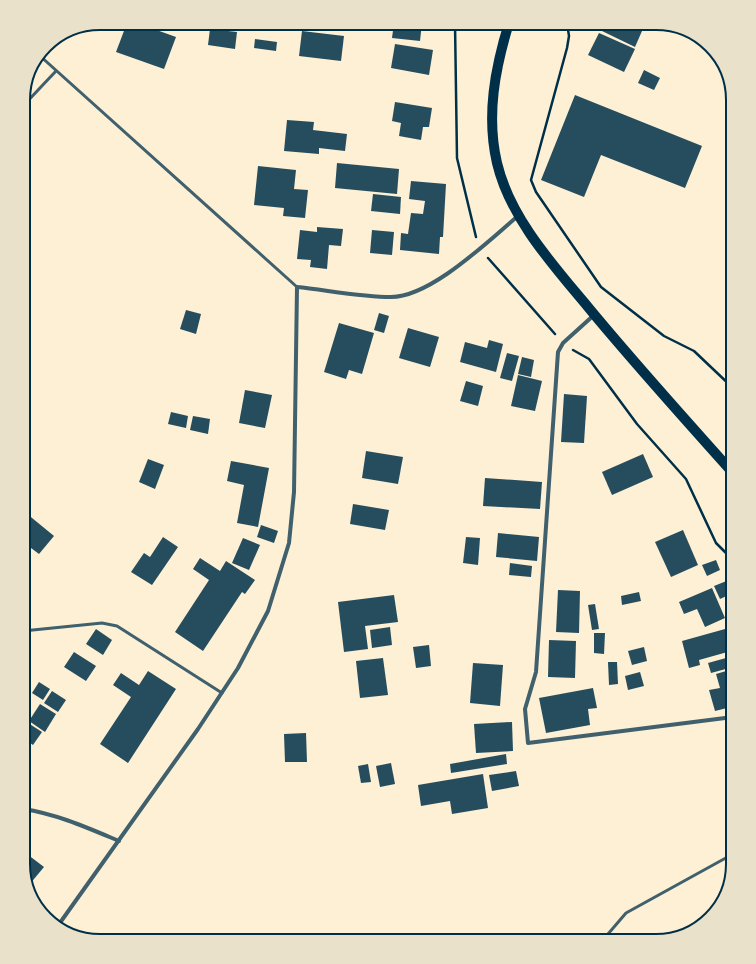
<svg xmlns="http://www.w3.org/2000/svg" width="756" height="964" font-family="Arial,sans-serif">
  <rect width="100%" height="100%" fill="#fdf0d5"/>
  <!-- building -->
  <g fill="#264d5e">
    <polygon points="127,23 137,23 176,37 164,69 116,52"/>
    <polygon points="394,23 422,23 420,41 392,38"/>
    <polygon points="606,23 627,23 642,31 635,47 602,31"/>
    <polygon points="210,29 237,32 235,49 208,45"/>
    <polygon points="302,31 344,36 341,61 299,56"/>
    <polygon points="599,33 635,49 624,72 588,55"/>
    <polygon points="255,39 277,42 276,51 254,48"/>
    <polygon points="395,44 433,50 429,75 391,68"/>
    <polygon points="644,70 660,78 654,90 638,83"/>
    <polygon points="575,95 702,146 685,188 601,155 584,197 541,180"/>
    <polygon points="395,102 432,108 429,127 423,127 421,140 399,136 401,123 392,121"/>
    <polygon points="287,120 314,122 313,130 347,134 345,151 319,148 319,154 284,151"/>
    <polygon points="337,163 399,169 397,194 335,188"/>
    <polygon points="258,166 296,170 294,189 308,190 305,218 283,216 284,208 254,205"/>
    <polygon points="411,181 446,184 443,237 440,237 439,254 400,250 401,233 408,234 411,213 423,214 425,201 409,199"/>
    <polygon points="373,194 401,197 400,214 371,211"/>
    <polygon points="317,227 343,229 341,246 329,245 327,269 310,267 311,260 297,259 300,230 317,232"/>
    <polygon points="372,230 394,232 392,255 370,253"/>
    <polygon points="186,310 201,314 196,334 180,329"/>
    <polygon points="379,313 389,316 384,333 374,330"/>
    <polygon points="339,323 374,333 362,374 349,370 346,379 324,372"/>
    <polygon points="408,328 439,337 430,367 399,358"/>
    <polygon points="489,340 503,344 496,372 460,362 465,342 487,348"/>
    <polygon points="507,353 519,356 512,381 500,378"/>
    <polygon points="522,357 534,360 531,377 518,374"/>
    <polygon points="518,375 542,381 535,411 511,406"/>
    <polygon points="466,381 483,386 478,406 460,401"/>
    <polygon points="245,390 272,395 265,428 239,423"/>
    <polygon points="564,394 587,396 584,443 561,442"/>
    <polygon points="171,412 188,416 186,428 168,424"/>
    <polygon points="193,416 210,419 208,434 190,430"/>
    <polygon points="366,451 403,457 398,484 362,478"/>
    <polygon points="643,454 653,477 612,495 602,472"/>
    <polygon points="148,459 164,465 155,489 139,482"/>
    <polygon points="231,461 269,468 258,527 237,523 244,485 227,481"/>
    <polygon points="485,478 542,482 540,509 483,506"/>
    <polygon points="353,504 389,510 385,530 350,524"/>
    <polygon points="26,513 54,536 39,554 23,542 23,516"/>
    <polygon points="261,525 278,531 274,543 257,537"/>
    <polygon points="683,530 698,565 671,577 655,542"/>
    <polygon points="498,533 539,537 537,561 496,557"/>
    <polygon points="163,537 178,547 152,585 131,572 144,553 150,557"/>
    <polygon points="466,537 480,538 478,565 463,563"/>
    <polygon points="243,538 260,545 249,570 232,563"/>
    <polygon points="200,558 220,571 226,561 255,580 245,594 242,592 203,651 175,632 209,580 193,569"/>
    <polygon points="716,560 720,570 707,576 702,565"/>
    <polygon points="510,563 532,566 531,577 509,575"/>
    <polygon points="729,580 733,593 720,599 714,586"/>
    <polygon points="712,588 725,618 705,627 697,609 684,614 679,602"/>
    <polygon points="558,590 580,591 579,633 556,632"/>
    <polygon points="639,592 641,601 622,605 621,596"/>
    <polygon points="394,595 398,622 365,626 368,649 344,652 338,602"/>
    <polygon points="595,604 599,629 592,630 588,605"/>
    <polygon points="390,627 392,645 372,648 370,630"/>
    <polygon points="96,629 112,640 103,655 86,644"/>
    <polygon points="725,629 731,651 699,660 700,665 689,668 682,641"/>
    <polygon points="594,633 605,633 604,654 594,653"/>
    <polygon points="549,640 576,641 575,678 548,677"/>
    <polygon points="429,645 431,666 416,668 413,647"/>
    <polygon points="644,647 647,661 632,665 628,651"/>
    <polygon points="74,652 96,666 86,681 64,667"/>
    <polygon points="733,656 733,667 711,673 708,663"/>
    <polygon points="383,658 388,695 360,698 356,661"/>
    <polygon points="608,662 617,662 618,684 609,685"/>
    <polygon points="473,663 503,665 500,706 470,703"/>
    <polygon points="733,669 733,702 726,704 727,708 715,711 709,690 720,688 716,674"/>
    <polygon points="148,671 176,689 128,763 100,744 131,697 113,685 121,673 139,685"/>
    <polygon points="640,672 644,686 628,690 625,676"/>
    <polygon points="39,682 50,689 43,700 32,693"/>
    <polygon points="593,688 597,708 588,709 590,725 546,733 539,698"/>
    <polygon points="52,691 66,700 58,712 44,703"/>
    <polygon points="40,704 56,714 45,732 29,721"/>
    <polygon points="25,721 42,732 33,745 23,738 23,725"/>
    <polygon points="512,722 513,751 476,753 474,724"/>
    <polygon points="306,733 307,762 285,762 284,734"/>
    <polygon points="506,754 507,764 451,773 450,764"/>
    <polygon points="391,763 395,784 380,787 376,766"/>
    <polygon points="368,764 371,782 361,783 358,766"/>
    <polygon points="516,771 519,786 492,791 489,775"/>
    <polygon points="483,774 488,808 452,814 450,801 421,806 418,785"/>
    <polygon points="23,851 44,867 29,885 23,864"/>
  </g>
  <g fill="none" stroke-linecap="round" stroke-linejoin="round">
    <!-- path -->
    <g stroke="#003049" stroke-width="2.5">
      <polyline points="455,23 457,158 476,237"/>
      <polyline points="567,23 569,36 567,48 531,180 536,192 601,287 664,336 694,351 733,388"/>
      <polyline points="488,258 555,334"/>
      <polyline points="573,350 589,359 637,424 686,479 716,543 733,560"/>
    </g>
    <!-- service -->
    <g stroke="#3f606c" stroke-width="3">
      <polyline points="39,55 297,287"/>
      <polyline points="23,106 56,71"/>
      <polyline points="23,631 102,623 117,626 222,693"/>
      <polyline points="602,941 626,913 733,854"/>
    </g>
    <!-- minor -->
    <g stroke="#3f606c" stroke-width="4">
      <polyline points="594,315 563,343 558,352 536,672 525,709 528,743 733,717"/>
      <path d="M23,809C57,814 88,828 119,841"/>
      <path d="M57,927L198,729L238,668L268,611L289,543L294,492L297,287C326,290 362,297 391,297C431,297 488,241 518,216"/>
    </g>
    <!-- primary -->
    <path stroke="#003049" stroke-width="10" d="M509,23C495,68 486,116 497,163C510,218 553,265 588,307C635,364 684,418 733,473"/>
  </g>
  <!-- crop -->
  <path d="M0 0H756V964H0ZM100 30H656A70 70 0 0 1 726 100V864A70 70 0 0 1 656 934H100A70 70 0 0 1 30 864V100A70 70 0 0 1 100 30Z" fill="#e9e1ca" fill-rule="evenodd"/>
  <path fill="none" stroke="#003049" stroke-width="2" d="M100 30H656A70 70 0 0 1 726 100V864A70 70 0 0 1 656 934H100A70 70 0 0 1 30 864V100A70 70 0 0 1 100 30Z"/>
</svg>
